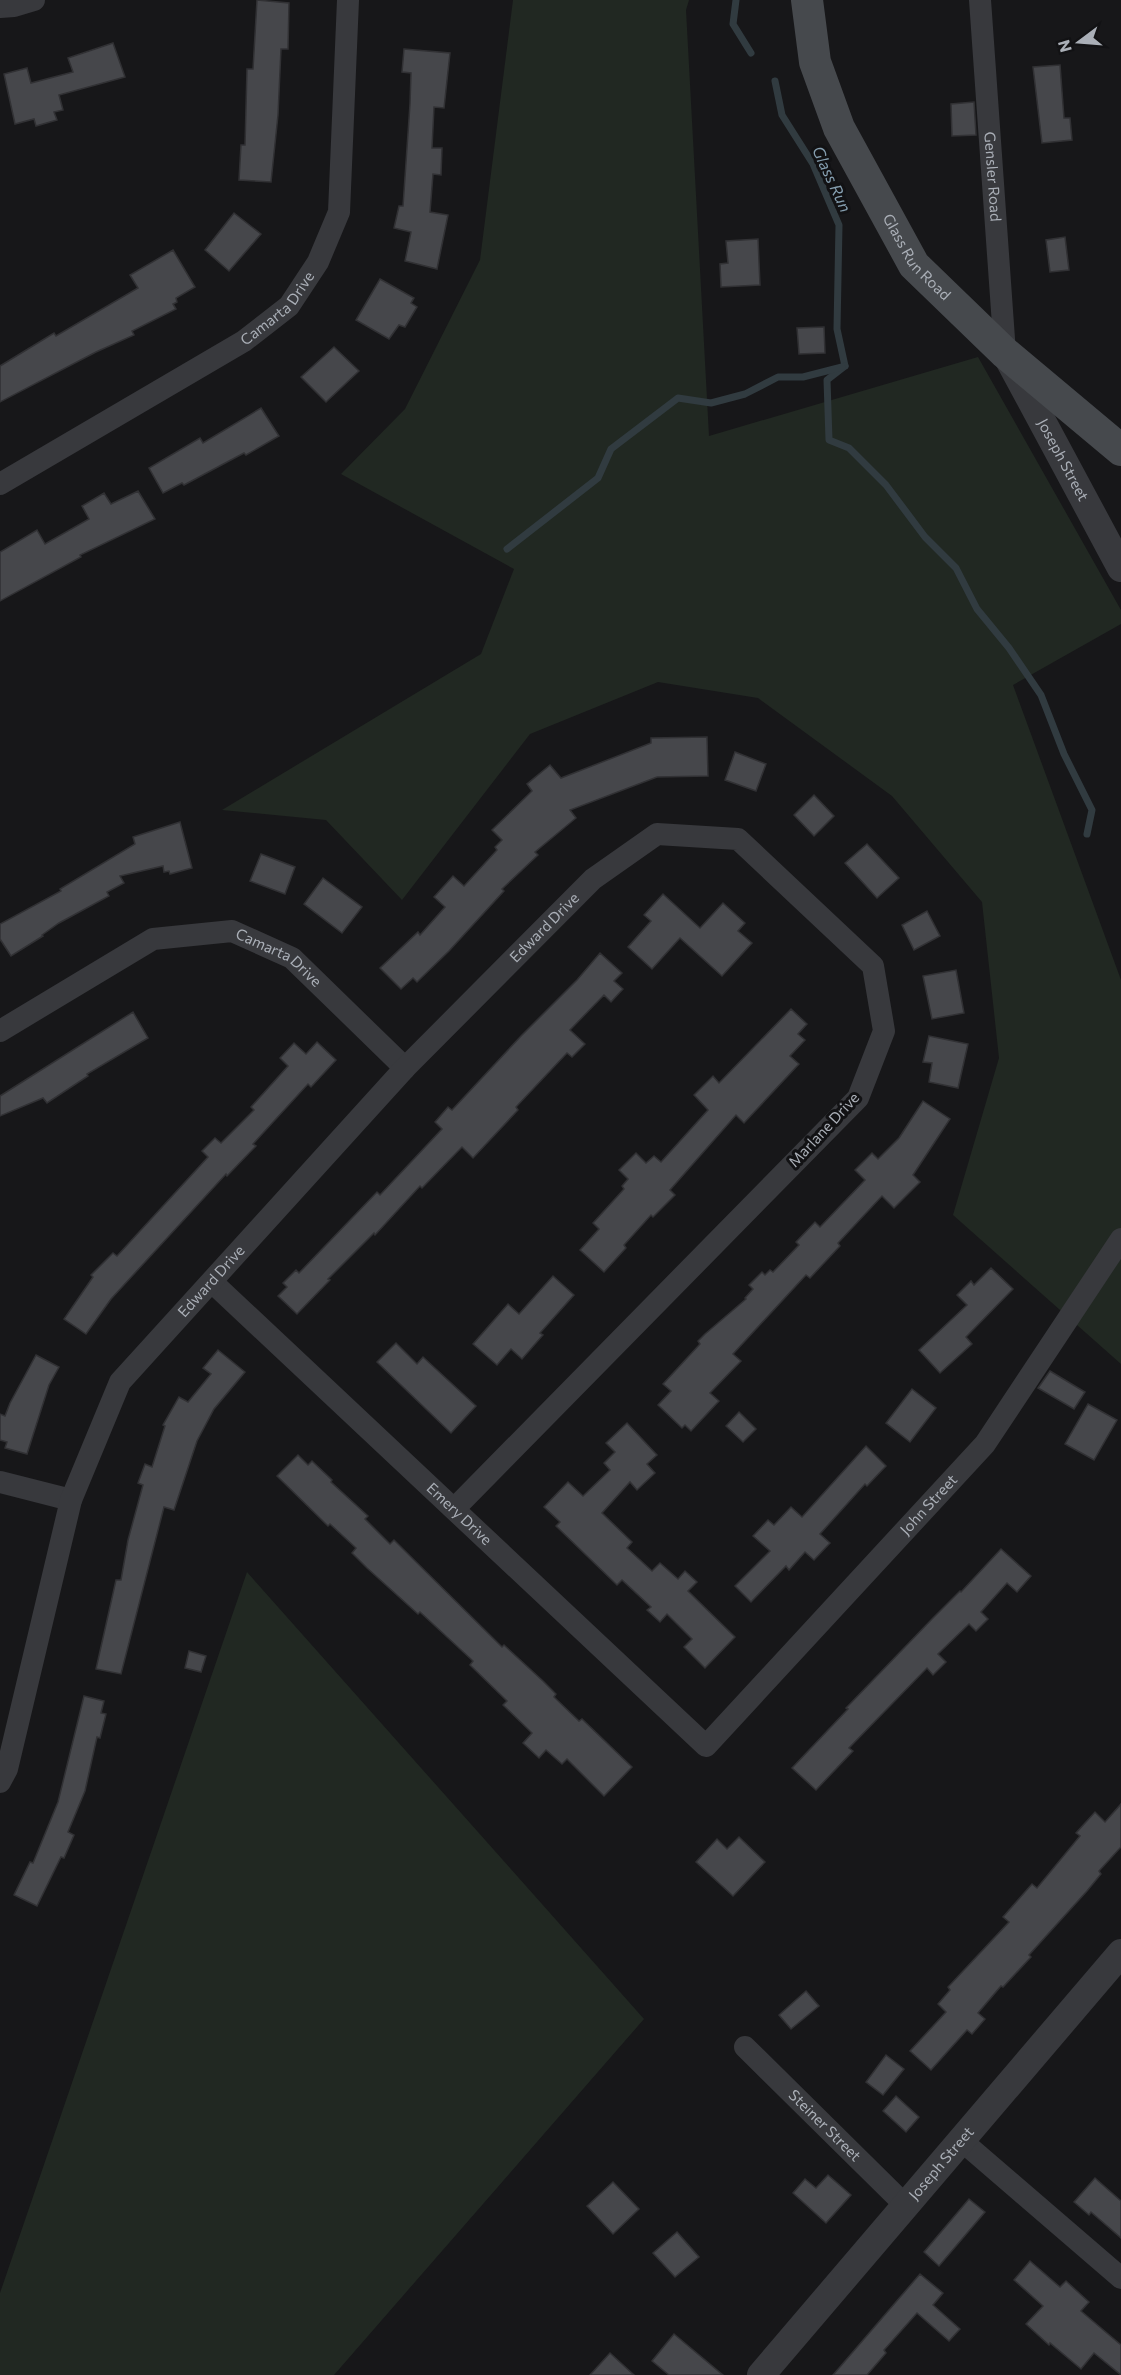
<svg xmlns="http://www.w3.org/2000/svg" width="1121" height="2375" font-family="Commissioner,sans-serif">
  <rect width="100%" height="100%" fill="#171719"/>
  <!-- green -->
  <g fill="#212822">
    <polygon points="513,0 689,0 686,10 709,436 978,357 1121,610 1121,624 1013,685 1121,980 1121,1364 953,1215 999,1058 982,902 892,796 758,698 658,682 530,734 402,900 326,820 222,810 481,654 514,569 341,474 405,409 480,260"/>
    <polygon points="247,1572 644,2019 334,2375 0,2375 0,2293"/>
  </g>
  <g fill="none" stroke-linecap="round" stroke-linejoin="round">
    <!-- stream -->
    <g stroke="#313b40" stroke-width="7">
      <polyline points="736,0 733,24 751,53"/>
      <polyline points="775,81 782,115 813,164 839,225 837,329 845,366"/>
      <polyline points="845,366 827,380 829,440 849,448 886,485 925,537 956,568 977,609 1009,648 1041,695 1064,754 1092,810 1087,834"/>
      <polyline points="507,549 598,478 611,449 678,398 711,403 745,394 778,377 803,377 842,367"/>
    </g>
  </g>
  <!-- building -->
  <g fill="#46474b" stroke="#313134" stroke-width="1.5">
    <polygon points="257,0 289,3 288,49 281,49 278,115 271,182 239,180 241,145 245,145 247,69 253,69"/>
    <polygon points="113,43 125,77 59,95 63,110 54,112 57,120 36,126 34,119 15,124 4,74 27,68 31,83 73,72 68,58"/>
    <polygon points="404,49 450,53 444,108 434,107 432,148 442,148 441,175 433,174 430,212 448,215 437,269 405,261 411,232 394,228 399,206 403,206 410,104 411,73 402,72"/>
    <polygon points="1060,65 1064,118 1070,118 1072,140 1042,143 1033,67"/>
    <polygon points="974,102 976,135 952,136 951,104"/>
    <polygon points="234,213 261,234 229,271 205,250"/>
    <polygon points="1065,237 1069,270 1050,272 1046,240"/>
    <polygon points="758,239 760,285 721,287 720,264 728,263 726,241"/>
    <polygon points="173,250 195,287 176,298 177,302 173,304 176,309 132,331 134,335 96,352 0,402 0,366 54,333 56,336 138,288 130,275"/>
    <polygon points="380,279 414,298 411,303 417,307 405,327 399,325 389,339 356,320"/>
    <polygon points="824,327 825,353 799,354 797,328"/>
    <polygon points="334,347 359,371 326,402 301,377"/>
    <polygon points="261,408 279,436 246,455 244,453 184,485 182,483 163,493 149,468 200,438 203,443"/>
    <polygon points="138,491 155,519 80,555 81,557 0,601 0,552 37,530 45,544 89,519 82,506 104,493 111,504"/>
    <polygon points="707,737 708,776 657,777 570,810 576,818 535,852 538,855 502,889 504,891 449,951 417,982 413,978 401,989 380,968 418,932 420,935 445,907 434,897 453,876 464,886 497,850 495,847 502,840 492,830 532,791 527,784 550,765 561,778 651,743 651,738"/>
    <polygon points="735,752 766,764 756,791 725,780"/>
    <polygon points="814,795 834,816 814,836 794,815"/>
    <polygon points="180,822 192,868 170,874 169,871 164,872 163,866 120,876 124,883 107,892 109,896 59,923 42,935 43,936 11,956 0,939 0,924 61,891 60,889 135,844 133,837"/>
    <polygon points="867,844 899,878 877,898 845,863"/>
    <polygon points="261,854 295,867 285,894 250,881"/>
    <polygon points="323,878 362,907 342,933 304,904"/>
    <polygon points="663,894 700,928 723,903 745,923 738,931 752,943 722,976 680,938 652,969 628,947 651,921 644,915"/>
    <polygon points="927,911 940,936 914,950 902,925"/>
    <polygon points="600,953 622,973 614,981 623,989 611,1002 604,995 570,1030 585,1044 572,1057 567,1053 516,1107 518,1110 473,1158 462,1147 422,1188 420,1186 375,1235 374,1233 328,1279 330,1280 297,1314 278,1296 287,1287 283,1283 296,1270 299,1273 377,1192 380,1195 442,1129 435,1122 448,1107 452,1110 521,1036 577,980"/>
    <polygon points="956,970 964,1013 932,1019 923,976"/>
    <polygon points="791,1009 807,1024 798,1034 805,1040 790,1056 799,1064 744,1123 736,1115 670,1190 675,1195 653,1217 651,1215 624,1245 626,1248 604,1272 580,1250 599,1229 593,1223 624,1189 622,1186 628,1179 619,1170 636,1153 646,1163 654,1156 661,1162 708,1110 694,1095 713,1076 719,1083"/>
    <polygon points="133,1012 148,1038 87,1074 88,1076 47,1103 43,1098 0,1116 0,1096"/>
    <polygon points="929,1036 968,1044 958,1088 929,1082 932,1063 923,1062"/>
    <polygon points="317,1042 336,1060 311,1087 308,1084 253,1144 256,1146 227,1176 226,1174 111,1299 86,1334 64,1319 93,1277 91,1275 113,1253 117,1256 208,1157 202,1151 215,1138 221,1143 254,1110 251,1107 288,1066 280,1058 294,1043 306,1054"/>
    <polygon points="923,1101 950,1119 913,1175 920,1182 894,1208 882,1196 838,1243 840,1246 810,1278 806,1275 733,1354 741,1361 710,1393 719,1401 691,1431 685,1425 682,1428 658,1405 671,1391 663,1384 700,1344 698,1341 705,1334 746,1299 745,1298 753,1289 749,1285 762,1272 765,1275 770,1270 773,1272 799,1245 796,1242 815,1222 820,1227 865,1180 855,1170 872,1153 878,1159 899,1138"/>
    <polygon points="991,1268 1013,1289 966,1337 972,1344 940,1373 919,1350 967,1305 957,1295 971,1281 974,1285"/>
    <polygon points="553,1276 574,1295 540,1333 543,1335 522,1359 511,1349 497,1365 473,1344 508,1304 519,1314"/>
    <polygon points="396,1343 417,1364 423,1357 476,1406 451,1433 377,1362"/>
    <polygon points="218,1350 245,1372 214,1409 197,1441 174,1510 164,1507 121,1674 96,1669 116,1580 121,1580 128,1540 143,1485 138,1483 145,1464 152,1467 165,1426 163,1425 179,1397 188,1402 211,1374 203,1368"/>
    <polygon points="36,1355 59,1367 49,1385 27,1454 5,1448 7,1442 0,1440 0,1414 5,1416 10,1403"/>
    <polygon points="1050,1371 1085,1392 1074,1409 1038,1388"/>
    <polygon points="912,1389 936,1408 910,1442 886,1423"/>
    <polygon points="1088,1404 1117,1420 1094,1460 1065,1444"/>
    <polygon points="739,1412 756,1429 743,1442 726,1426"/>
    <polygon points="627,1423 657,1455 647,1464 655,1473 637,1490 630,1482 602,1513 632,1542 627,1548 652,1571 660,1563 678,1579 685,1571 697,1582 688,1591 735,1637 705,1668 684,1647 692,1639 667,1614 660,1622 647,1610 651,1607 622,1580 617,1585 556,1526 560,1522 544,1507 568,1482 583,1496 610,1470 604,1463 615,1452 606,1443"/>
    <polygon points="866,1446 886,1466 867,1486 865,1484 820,1534 830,1543 814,1560 805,1552 789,1570 786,1566 751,1602 735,1586 770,1551 753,1536 768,1520 774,1525 791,1507 802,1517"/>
    <polygon points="298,1455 308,1465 312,1461 332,1480 331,1482 368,1516 365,1519 390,1544 394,1540 502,1647 504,1645 543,1681 556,1694 554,1697 579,1721 582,1719 632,1767 604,1796 567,1759 562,1764 546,1750 539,1758 523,1743 532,1733 503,1705 507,1701 470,1665 473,1661 420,1612 418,1614 367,1568 352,1553 356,1548 330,1524 328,1526 277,1476"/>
    <polygon points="1001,1549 1031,1576 1017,1592 1007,1583 981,1612 988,1619 976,1631 969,1624 938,1654 946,1662 933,1675 927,1668 849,1748 853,1751 816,1790 792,1768 848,1709 846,1708 932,1619 960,1591 961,1592"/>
    <polygon points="189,1651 206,1656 201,1672 185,1668"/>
    <polygon points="84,1696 104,1701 101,1713 106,1714 100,1738 97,1737 85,1791 68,1832 74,1835 64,1858 61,1857 37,1906 14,1895 30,1862 33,1863 58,1802"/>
    <polygon points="1121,1804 1121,1847 1099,1871 1101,1874 1087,1891 1029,1955 1031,1957 1003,1987 1001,1986 978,2013 985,2019 972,2034 967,2030 931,2070 910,2051 946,2012 938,2004 950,1990 948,1987 1009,1922 1003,1917 1032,1884 1037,1888 1080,1836 1076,1833 1095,1812 1105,1822"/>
    <polygon points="739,1837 765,1862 733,1896 696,1862 717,1839 727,1849"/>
    <polygon points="806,1991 819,2006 791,2029 779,2015"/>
    <polygon points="886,2055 904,2069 883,2095 866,2082"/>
    <polygon points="896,2096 919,2117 906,2132 883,2111"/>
    <polygon points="828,2175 851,2195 826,2223 793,2193 805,2179 816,2188"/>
    <polygon points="1095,2178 1121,2201 1121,2238 1091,2212 1089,2215 1074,2202"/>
    <polygon points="613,2182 639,2209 613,2234 587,2206"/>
    <polygon points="969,2199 985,2212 939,2266 924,2252"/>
    <polygon points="677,2232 699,2257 675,2277 653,2253"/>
    <polygon points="1030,2261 1060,2287 1066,2281 1089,2302 1081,2311 1121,2345 1121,2375 1094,2353 1081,2369 1050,2343 1049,2345 1026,2324 1043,2306 1014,2280"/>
    <polygon points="920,2274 943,2293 933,2305 960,2329 949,2341 917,2313 884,2350 886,2353 867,2375 833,2375"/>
    <polygon points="674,2334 723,2375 669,2375 652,2361"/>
    <polygon points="610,2353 634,2375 590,2375"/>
  </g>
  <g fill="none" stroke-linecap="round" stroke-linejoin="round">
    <!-- minor -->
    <g stroke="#38393d" stroke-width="22">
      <path id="s1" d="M980,0L1005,353"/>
      <polyline points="0,7 14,6 34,0"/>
      <path id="s2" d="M0,484L244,341L289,306L318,262L339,212L348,0"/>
      <path id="s3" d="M0,1031L153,939L232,931L292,958L405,1068"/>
      <path id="s4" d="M212,1282L706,1746L985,1444L1121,1239"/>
      <polyline points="0,1482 71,1500"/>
      <path id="s5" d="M0,1782L7,1769L71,1500L120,1382L405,1068L593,879L657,834L738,839L873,966L884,1031L858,1098L455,1508"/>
      <path id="s6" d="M745,2047L905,2205"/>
      <polyline points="962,2141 1121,2278"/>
    </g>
    <!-- tertiary -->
    <g stroke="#38393d" stroke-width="28">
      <path id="s7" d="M1007,356L1121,568"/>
      <path id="s8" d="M761,2375L1121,1953"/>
    </g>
    <!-- secondary -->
    <path stroke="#46494d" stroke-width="32" id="s9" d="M807,0L815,62L839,128L914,265L1005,353L1121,450"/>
  </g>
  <g text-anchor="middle" stroke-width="6" stroke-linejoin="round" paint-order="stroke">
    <!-- street labels -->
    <g font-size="15" fill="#aaafb7" stroke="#121214">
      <text dy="5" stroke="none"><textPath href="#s1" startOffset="177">Gensler Road</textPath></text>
      <text dy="5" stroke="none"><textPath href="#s9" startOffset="284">Glass Run Road</textPath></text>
      <text dy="5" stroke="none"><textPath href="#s2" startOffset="330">Camarta Drive</textPath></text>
      <text dy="5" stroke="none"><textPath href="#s7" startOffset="118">Joseph Street</textPath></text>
      <text dy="5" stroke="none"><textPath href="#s5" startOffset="1041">Edward Drive</textPath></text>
      <text dy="5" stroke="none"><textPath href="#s3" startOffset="312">Camarta Drive</textPath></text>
      <text transform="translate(824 1130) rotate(-47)" y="5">Marlane Drive</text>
      <text dy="5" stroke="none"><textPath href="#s5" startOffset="555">Edward Drive</textPath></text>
      <text dy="5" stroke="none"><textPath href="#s4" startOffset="1006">John Street</textPath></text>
      <text dy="5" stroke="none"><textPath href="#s4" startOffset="339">Emery Drive</textPath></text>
      <text dy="5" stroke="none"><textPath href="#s6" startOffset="112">Steiner Street</textPath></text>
      <text dy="5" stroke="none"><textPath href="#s8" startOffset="278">Joseph Street</textPath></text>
    </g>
    <!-- water labels -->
    <g font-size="16" font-style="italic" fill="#859eaf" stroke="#121214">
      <text transform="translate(832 179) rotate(65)" y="6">Glass Run</text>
    </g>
  </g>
  <!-- north arrow -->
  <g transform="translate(1079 42) rotate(254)" stroke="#121214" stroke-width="4.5" paint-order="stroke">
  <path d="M0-4.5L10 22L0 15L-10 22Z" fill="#aaafb7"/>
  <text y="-9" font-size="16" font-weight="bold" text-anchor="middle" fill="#aaafb7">N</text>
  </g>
</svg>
